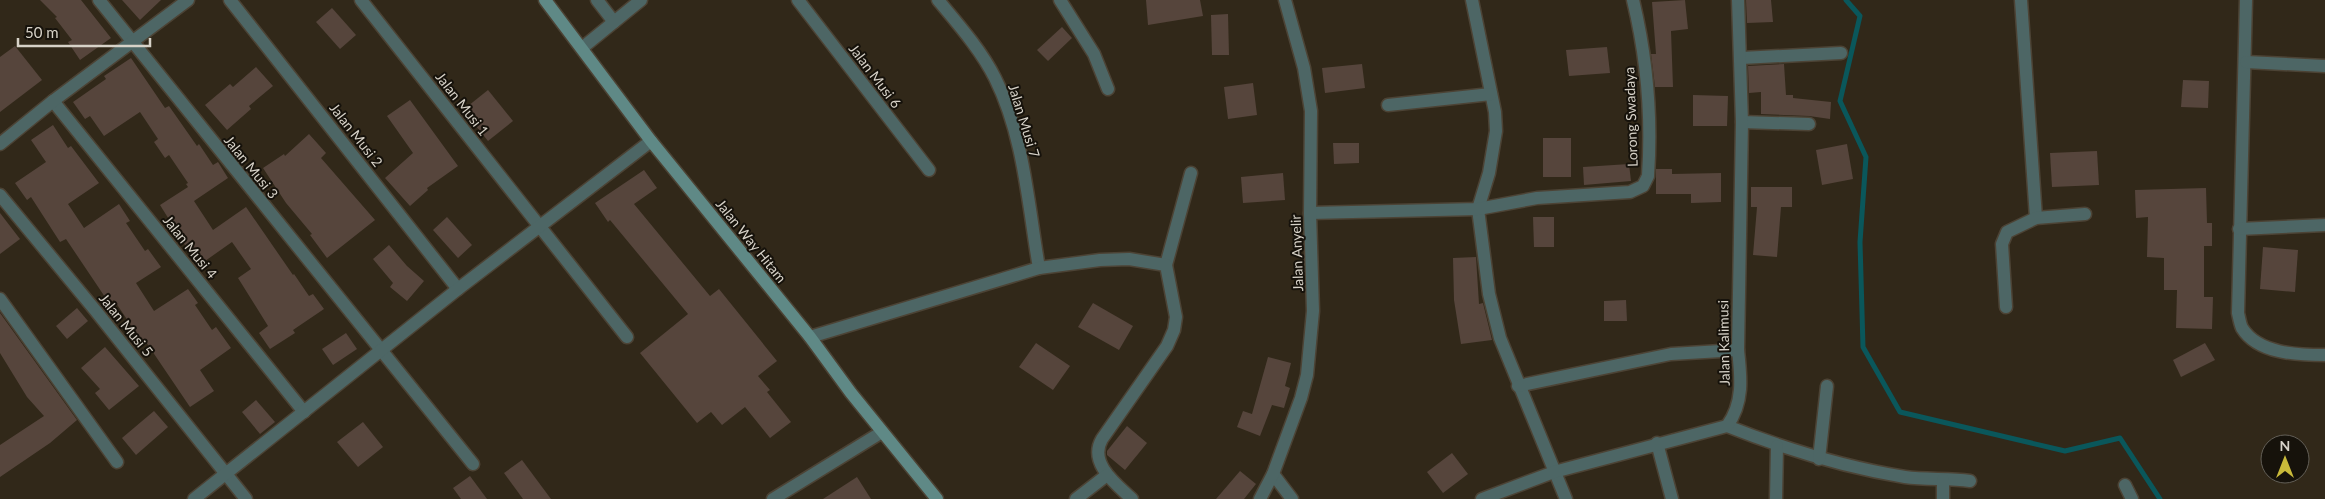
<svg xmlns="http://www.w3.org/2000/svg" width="2325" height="499" font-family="Lato,sans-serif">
  <rect width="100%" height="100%" fill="#312819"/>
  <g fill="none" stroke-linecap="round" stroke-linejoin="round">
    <!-- stream -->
    <polyline stroke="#0a575b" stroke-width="5" points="1846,0 1860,16 1840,101 1866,157 1860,242 1863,347 1900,412 2065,451 2120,438 2160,499"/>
  </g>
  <!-- building -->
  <g fill="#56453c">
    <polygon points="40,0 81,0 111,38 80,60 68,42 72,40 55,18 57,17"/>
    <polygon points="122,0 161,0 140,20"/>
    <polygon points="1146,0 1200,0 1203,16 1148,25"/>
    <polygon points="1685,0 1688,29 1671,31 1673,87 1655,87 1651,54 1656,54 1652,2"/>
    <polygon points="1746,0 1771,0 1773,22 1747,23"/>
    <polygon points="332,8 356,35 340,49 316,22"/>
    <polygon points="1228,14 1229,55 1212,55 1211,15"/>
    <polygon points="1062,27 1072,38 1048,61 1037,50"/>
    <polygon points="15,46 42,80 0,112 0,57"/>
    <polygon points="1607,47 1610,73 1569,76 1566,50"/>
    <polygon points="131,58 165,108 169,106 197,146 199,144 213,165 218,162 228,178 194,201 213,230 246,207 293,275 294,274 309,296 313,294 324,309 293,330 295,333 270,349 259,333 268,326 238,278 251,269 232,242 198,266 160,205 188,187 186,184 188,183 169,155 165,158 154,142 158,139 140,112 104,136 90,116 85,119 73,102 106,79 104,76"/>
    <polygon points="1362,64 1365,88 1325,93 1322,68"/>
    <polygon points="1784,64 1786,95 1793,95 1793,98 1831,102 1830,119 1809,116 1761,114 1761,92 1749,93 1748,66"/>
    <polygon points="256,67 273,86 249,106 251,109 227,130 205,105 230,84 233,87"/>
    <polygon points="2183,80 2209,81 2208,108 2181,107"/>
    <polygon points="1253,83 1257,115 1228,119 1224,87"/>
    <polygon points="488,90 513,121 488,141 463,110"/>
    <polygon points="1693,95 1728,96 1727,126 1693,126"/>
    <polygon points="410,100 458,166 427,188 428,190 410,206 385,178 413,153 387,116"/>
    <polygon points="53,125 68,148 71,146 99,183 68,204 84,228 119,204 130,221 126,223 145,251 148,249 161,267 136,283 154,311 188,289 198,303 195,305 212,330 216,327 231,348 200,370 214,391 190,407 146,342 139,346 128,330 132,327 114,300 109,303 66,239 60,242 31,197 27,200 15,183 46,162 31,140"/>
    <polygon points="309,134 326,153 321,158 375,220 327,258 310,235 312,234 286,203 263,168 284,154 285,156"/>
    <rect x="1543" y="138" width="28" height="39"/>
    <polygon points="1333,143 1359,143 1359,163 1334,164"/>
    <polygon points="1847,144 1853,179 1822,185 1816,150"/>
    <polygon points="2097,151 2099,185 2052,187 2050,153"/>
    <polygon points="1629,164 1631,181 1584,185 1583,167"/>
    <polygon points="1656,169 1672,169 1672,174 1721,173 1721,202 1691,203 1691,194 1656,194"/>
    <polygon points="644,170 657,188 634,204 710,296 719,289 777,361 758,376 770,390 767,392 791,422 770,438 745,407 722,425 711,412 697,423 640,353 688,314 610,220 608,222 595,203"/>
    <polygon points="1283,173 1285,200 1243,203 1241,177"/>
    <polygon points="1751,187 1792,187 1792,207 1781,207 1777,257 1753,255 1757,207 1751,207"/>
    <polygon points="2206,188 2207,223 2212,223 2212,246 2204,246 2204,297 2213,297 2212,329 2176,328 2177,290 2164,290 2164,258 2147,257 2148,217 2136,218 2135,190"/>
    <polygon points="0,213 20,239 0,254"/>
    <polygon points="447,217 472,245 458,258 433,230"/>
    <polygon points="1533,217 1554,217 1554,247 1534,247"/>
    <polygon points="389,245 407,266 424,281 407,301 390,287 393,283 373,259"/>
    <polygon points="2263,247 2298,250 2295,292 2260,289"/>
    <polygon points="1476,257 1479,304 1483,303 1492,340 1461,344 1454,300 1453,258"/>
    <polygon points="1626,300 1627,321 1604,321 1604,301"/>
    <polygon points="1093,303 1133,326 1119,350 1078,327"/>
    <polygon points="77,308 88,321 67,339 56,326"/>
    <polygon points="0,313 77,420 50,443 0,477 0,445 44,416 27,397 0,353"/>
    <polygon points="346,333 357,349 333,365 322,349"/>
    <polygon points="1036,343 1070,366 1053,390 1019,367"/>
    <polygon points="2205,343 2215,360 2181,377 2173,360"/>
    <polygon points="105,347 139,386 109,410 95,393 100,389 81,368"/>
    <polygon points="1268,357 1291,363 1285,386 1290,388 1284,408 1272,405 1260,436 1237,427 1243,411 1252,414"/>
    <polygon points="256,400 275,422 260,434 242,412"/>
    <polygon points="154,411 168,427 136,455 122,438"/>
    <polygon points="363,422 383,447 358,467 337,442"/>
    <polygon points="1127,426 1147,443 1125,470 1107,455 1107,451"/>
    <polygon points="1452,453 1468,474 1443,493 1427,472"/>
    <polygon points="522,460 551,499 523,499 504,473"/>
    <polygon points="1240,471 1256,484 1244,499 1216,499"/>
    <polygon points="470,476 487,499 461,499 453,488"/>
    <polygon points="857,477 871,499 823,499"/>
  </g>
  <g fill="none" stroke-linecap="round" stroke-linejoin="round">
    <!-- street casing -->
    <g stroke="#4c4335" stroke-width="15">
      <g id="street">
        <polyline points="99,0 473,464"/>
        <polyline points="230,0 458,289"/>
        <polyline points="361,0 627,337"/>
        <polyline points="597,0 614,22"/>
        <polyline points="798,0 929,170"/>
        <path d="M938,0C958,24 981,50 995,78C1024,136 1028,204 1039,268"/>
        <polyline points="1060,0 1094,54 1108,89"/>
        <polyline points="1472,0 1495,112 1496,131 1489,173 1478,209 1489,294 1500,338 1566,499"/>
        <polyline points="2021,0 2036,218"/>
        <path d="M2246,0L2238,313C2239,317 2240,324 2242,328C2258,354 2298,355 2325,355"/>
        <polyline points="582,48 641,0"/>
        <polyline points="1741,58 1841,53"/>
        <polyline points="2246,62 2325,66"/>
        <polyline points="53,101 304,412"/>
        <polyline points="1388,105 1491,94"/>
        <polyline points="1742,122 1809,124"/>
        <polyline points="0,144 53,101 188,0"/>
        <polyline points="0,195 95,310 246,499"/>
        <path d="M1310,213L1478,209L1537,198L1630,192L1643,186L1648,176C1652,117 1647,58 1633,0"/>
        <polyline points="2239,229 2325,225"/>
        <polyline points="1166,265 1191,173"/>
        <polyline points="0,299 117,462"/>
        <polyline points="2006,307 2002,244 2007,232 2036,218 2085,214"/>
        <path d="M810,337L1039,268L1100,260L1129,259L1166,265L1176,317L1174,330L1167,346L1102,439C1088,463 1116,484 1132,499"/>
        <polyline points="1518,386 1671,354 1738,350"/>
        <path d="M1727,426C1785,449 1843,467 1905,477C1926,480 1949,478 1970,481"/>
        <polyline points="1657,443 1672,499"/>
        <polyline points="1819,459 1827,386"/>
        <polyline points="1273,474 1292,499"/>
        <polyline points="2125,485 2132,499"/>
        <polyline points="194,499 458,289 651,141"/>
        <polyline points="773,499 882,432"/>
        <polyline points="1076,499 1107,475"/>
        <polyline points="1260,499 1273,474 1301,398 1307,375 1313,311 1310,213 1311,111 1304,68 1285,0"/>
        <path d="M1482,499L1554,472L1727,426C1744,403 1741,377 1738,350L1742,122L1738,0"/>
        <polyline points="1776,499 1777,446"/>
        <polyline points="1943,499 1943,480"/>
      </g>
    </g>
    <!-- secondary casing -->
    <g stroke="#4c4335" stroke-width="15">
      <polyline id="secondary" points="545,0 651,141 810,337 851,393 937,499"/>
    </g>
    <!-- street -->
    <use href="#street" stroke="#4d6665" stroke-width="12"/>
    <!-- secondary -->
    <use href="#secondary" stroke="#5f8986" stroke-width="12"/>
  </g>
  <g text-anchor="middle" stroke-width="4" stroke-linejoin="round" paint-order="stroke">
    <!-- street labels -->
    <g font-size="14" fill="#d7d2c8" stroke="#16120b">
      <text transform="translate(875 76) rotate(53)" y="5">Jalan Musi 6</text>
      <text transform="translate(462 104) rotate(52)" y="5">Jalan Musi 1</text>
      <text transform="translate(1631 117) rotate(-92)" y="5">Lorong Swadaya</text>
      <text transform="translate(1024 121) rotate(73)" y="5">Jalan Musi 7</text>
      <text transform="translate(356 135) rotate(52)" y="5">Jalan Musi 2</text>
      <text transform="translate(251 167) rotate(51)" y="5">Jalan Musi 3</text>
      <text transform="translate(751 241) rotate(51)" y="5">Jalan Way Hitam</text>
      <text transform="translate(190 247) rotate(51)" y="5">Jalan Musi 4</text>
      <text transform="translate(1297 253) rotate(-92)" y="5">Jalan Anyelir</text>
      <text transform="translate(126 325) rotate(51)" y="5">Jalan Musi 5</text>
      <text transform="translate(1724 343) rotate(-91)" y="5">Jalan Kalimusi</text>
    </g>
  </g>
  <!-- north arrow -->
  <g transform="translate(2285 459)"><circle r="24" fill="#16120b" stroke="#635f57"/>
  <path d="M0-4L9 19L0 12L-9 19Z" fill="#c9ba3a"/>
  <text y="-8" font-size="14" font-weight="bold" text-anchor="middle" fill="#d7d2c8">N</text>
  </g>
  <!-- scale -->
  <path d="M18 38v8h132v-8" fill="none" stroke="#d7d2c8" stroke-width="2.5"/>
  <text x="25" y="38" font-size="15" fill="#d7d2c8" stroke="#16120b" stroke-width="4" paint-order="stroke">50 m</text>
</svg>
